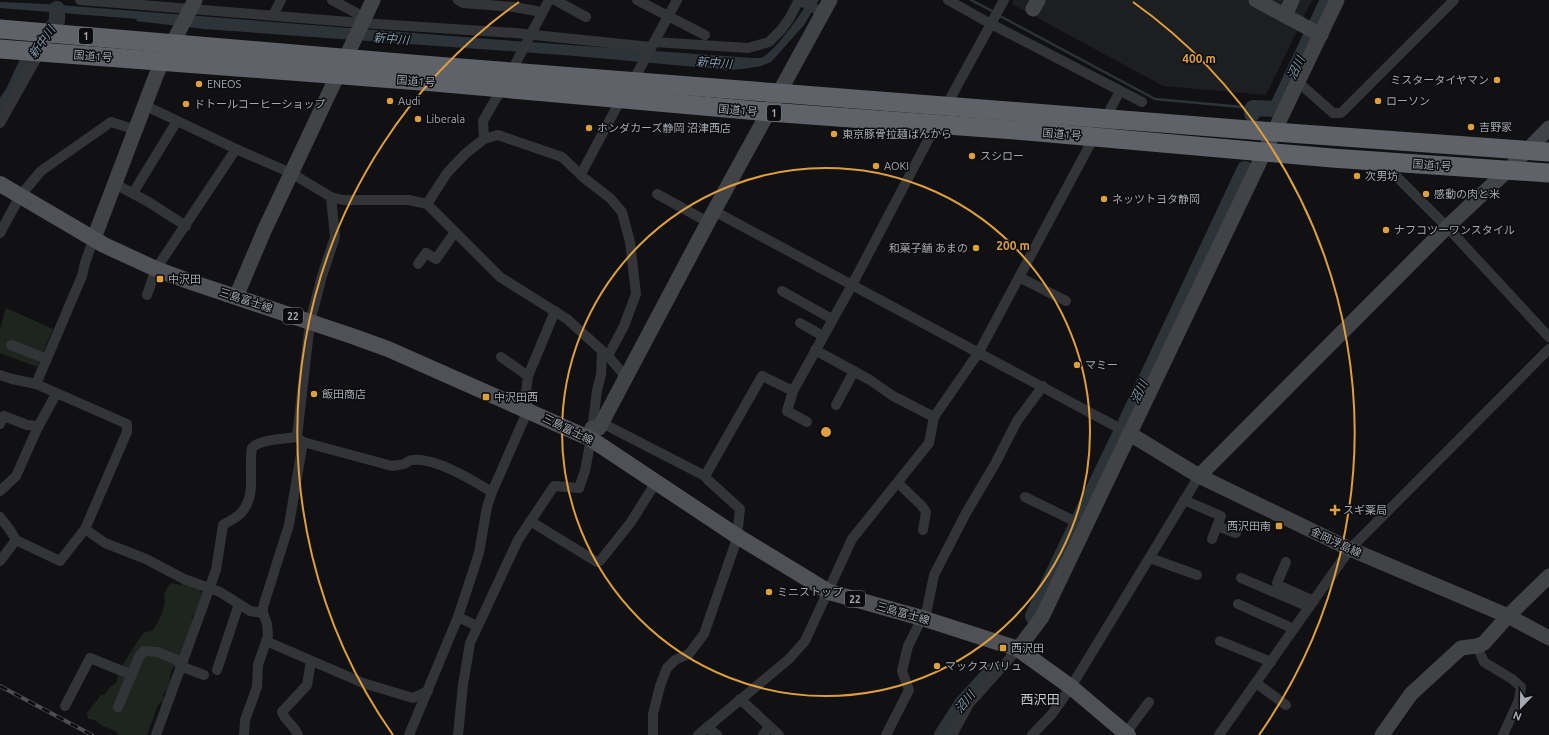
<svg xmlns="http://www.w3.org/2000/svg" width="1549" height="735" font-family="Ubuntu,'Noto Sans JP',sans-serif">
  <rect width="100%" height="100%" fill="#111113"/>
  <!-- built -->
  <polygon fill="#1d1e1f" points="1014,0 1312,0 1266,95 1163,86 1012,4"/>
  <!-- green -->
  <g fill="#1e251f">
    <polygon points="6,308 53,329 37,367 0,353 0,329"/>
    <path d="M172,583L181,585L184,583L197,587L202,593L199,607L192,618L193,620L178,663L171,670L169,688L164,693L163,700L158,705L147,735H119L116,731L102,726L95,720L88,719L87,713L101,695L105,694L110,687L116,683L119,671L139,639L145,632L152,631C160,620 167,607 164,594L169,585Z"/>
  </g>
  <!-- water -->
  <path fill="#2c343a" d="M809,0H819L804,25L771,62L761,66L743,69L729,70L575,56L204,29L136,21L137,19L0,8V2L47,4L502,40L752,58C755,58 759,58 761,58C773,54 803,12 809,0Z"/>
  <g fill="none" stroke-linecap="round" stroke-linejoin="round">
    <!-- stream -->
    <g stroke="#2c343a" stroke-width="2.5">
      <polyline points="971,0 994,12"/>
      <polyline points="998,15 1155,99 1253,108"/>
    </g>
    <!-- river -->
    <g stroke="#2c343a" stroke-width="16">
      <polyline points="0,112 13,93 26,65 57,21 57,9"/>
      <polyline points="1252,114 1253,108 1276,109 1278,106 1328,0"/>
      <polyline points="1033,616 1127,420 1245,169"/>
      <polyline points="942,735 962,704 992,671"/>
    </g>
    <!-- street -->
    <g stroke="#333437" stroke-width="10">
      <polyline points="80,0 362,23 515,33 651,47"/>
      <polyline points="332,0 364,17"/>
      <polyline points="458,0 463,3 514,7 542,12"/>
      <polyline points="555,0 586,17"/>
      <polyline points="637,0 705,35"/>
      <polyline points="799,0 823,13"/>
      <polyline points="948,0 991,24 1142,102"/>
      <polyline points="273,15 281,0"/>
      <polyline points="654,42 748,48 769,42 781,30 789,19 799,0"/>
      <polyline points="511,72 549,0"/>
      <polyline points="633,81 677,0"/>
      <polyline points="1298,82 1333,113 1341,113 1454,0"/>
      <polyline points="144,105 236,149 291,173 331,197 343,200 409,200 427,204 500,277 567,319 608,356 626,377"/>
      <polyline points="946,106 1004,0"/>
      <polyline points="1105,119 1120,91"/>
      <polyline points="0,123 40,52"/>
      <polyline points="484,139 483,121 502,88"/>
      <polyline points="1382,162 1447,227 1549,337"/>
      <polyline points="581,174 621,99"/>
      <polyline points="115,184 147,201 186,226"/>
      <polyline points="133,193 177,121"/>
      <polyline points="657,194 708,222"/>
      <polyline points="427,204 447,173 465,154 484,139 498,135 562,157 584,178 610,198 622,212 630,242 636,294 624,326 608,356"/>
      <polyline points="714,211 1130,434"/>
      <polyline points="0,233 20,196 41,171 111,122 136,130"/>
      <polyline points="418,264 426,253 436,259 455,232"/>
      <polyline points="1019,277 1066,301"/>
      <polyline points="782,291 832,319"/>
      <polyline points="147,295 156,269 236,149"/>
      <polyline points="800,323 823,336"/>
      <polyline points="11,345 47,359"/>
      <polyline points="815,350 870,380 893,396 934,417"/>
      <polyline points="501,357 528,376"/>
      <polyline points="0,375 12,379 36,384 127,424 127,432 85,529 60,561 16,540"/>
      <polyline points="36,384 82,276 85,263 94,238"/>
      <polyline points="793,391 787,411 807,422"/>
      <polyline points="836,405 854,371"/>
      <polyline points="602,423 705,476"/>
      <polyline points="0,424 4,416 27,425 39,426"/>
      <path d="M303,442L392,466C396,465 400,465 404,464C407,463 409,460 412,460C435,457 472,480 492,492"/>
      <polyline points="898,483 922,506 926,512 923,530"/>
      <polyline points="0,491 16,476 38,427 56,394"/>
      <polyline points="1025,497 1070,519"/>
      <polyline points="1184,500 1221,516 1217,526 1236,533"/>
      <polyline points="0,517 10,530 16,540 0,561"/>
      <polyline points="530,521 597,562 600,561 631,522 656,482"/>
      <polyline points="85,529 105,543 146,559 184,579 220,592 250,611 263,613"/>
      <polyline points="737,536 740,509 708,480 705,476 762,376 793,391 852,285 936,125"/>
      <polyline points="1212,539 1217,526"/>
      <polyline points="1150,558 1197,575"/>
      <polyline points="1286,562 1277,583 1278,585 1314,601"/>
      <polyline points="1241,578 1309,607"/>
      <polyline points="1238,604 1294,629"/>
      <polyline points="458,617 477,626"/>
      <polyline points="925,619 934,575 966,513 995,464 1017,421 1043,386"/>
      <polyline points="266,641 363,683 413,698 428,691"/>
      <polyline points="1220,641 1271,662"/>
      <polyline points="1477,646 1484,662 1512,679 1521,687 1519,700 1503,735"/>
      <polyline points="180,666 204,675"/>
      <polyline points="217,670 239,604"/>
      <polyline points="1256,683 1286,705"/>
      <polyline points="740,699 779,735"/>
      <polyline points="65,706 90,658 132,675"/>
      <polyline points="118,707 139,657 144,651 157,652 182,662"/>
      <polyline points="707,727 717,735"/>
      <polyline points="1126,733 1149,702"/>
      <path d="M156,735L216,570L223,525C229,521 237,518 242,512C257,494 248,470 252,448C259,439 285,439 297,437"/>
      <polyline points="244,735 245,720 257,687 258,665 268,636 267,624 263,613 263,607 289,525 303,442 297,437 310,322 322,276 335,237 331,197"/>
      <path d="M298,735C294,725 285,721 282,712L307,685L311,661"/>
      <polyline points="409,735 458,617 479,553 487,507 492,492 528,410 526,392 528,376 555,311"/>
      <polyline points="458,735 463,685 470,643 518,540 554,486 579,488 585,471 591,439 597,390 601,375 602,352"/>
      <polyline points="653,735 653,714 660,686 667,668 675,660 689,654 704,634 738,536"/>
      <polyline points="698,735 789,659 805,641 852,539 929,443 934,417 979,352 1094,137"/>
      <polyline points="763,735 769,727"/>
      <polyline points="886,735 909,690 902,671 908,646 922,618"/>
      <polyline points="952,735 969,704 1018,649"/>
      <polyline points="1032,735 1052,714 1071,687 1199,476"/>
      <polyline points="1219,735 1350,549 1549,349"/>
    </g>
    <!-- secondary -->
    <g stroke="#414347" stroke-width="15">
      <polyline points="1256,0 1321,35"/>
      <polyline points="1033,9 1038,0"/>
      <polyline points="1285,15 1292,0"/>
      <polyline points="94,238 157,73 195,0"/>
      <polyline points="236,297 264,231 373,0"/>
      <polyline points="592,428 599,428 714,211 830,0"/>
      <polyline points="1130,434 1199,476 1350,549 1508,616 1549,638"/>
      <polyline points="1199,476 1447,227 1508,170 1549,128"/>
      <polyline points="1018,649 1042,617 1337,0"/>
      <polyline points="1382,735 1411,694 1461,648 1477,646 1484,643 1508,616 1549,576"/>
    </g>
    <!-- primary -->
    <polyline stroke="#4f5156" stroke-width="16" points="0,184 104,245 156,269 191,282 352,336 388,349 591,439 737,536 829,592 922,618 1018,649 1071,687 1128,735"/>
    <!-- highway -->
    <g stroke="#5f6268" stroke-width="19">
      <polyline points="0,29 435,66 1275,132 1549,152"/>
      <polyline points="0,49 434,82 769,112 1027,131 1332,158 1549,173"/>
    </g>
    <!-- rail casing -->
    <g stroke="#4c4e52" stroke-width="4">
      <polyline id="rail" points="0,686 92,735"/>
    </g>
    <!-- rail -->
    <use href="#rail" stroke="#0c0c0e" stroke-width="2.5" stroke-dasharray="8" stroke-linecap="butt"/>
  </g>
  <!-- distance rings -->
  <g fill="none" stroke="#de9f3e" stroke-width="2">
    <circle cx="826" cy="432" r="264"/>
    <path d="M393 735A528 528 0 0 1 519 2M1133 2A528 528 0 0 1 1259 735"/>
  </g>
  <!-- markers -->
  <g fill="#de9f3e" stroke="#0c0c0e" stroke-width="1.5">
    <circle cx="1497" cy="80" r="4"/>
    <circle cx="199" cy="84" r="4"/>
    <circle cx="390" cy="101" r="4"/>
    <circle cx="1378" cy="101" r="4"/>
    <circle cx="186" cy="104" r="4"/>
    <circle cx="418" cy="119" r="4"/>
    <circle cx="1471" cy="127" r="4"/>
    <circle cx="589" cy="128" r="4"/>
    <circle cx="834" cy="134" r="4"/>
    <circle cx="972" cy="156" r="4"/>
    <circle cx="876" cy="166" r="4"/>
    <circle cx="1357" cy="176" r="4"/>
    <circle cx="1426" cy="194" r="4"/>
    <circle cx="1104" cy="199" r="4"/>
    <circle cx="1386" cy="230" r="4"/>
    <circle cx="976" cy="248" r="4"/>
    <rect x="156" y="275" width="8" height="8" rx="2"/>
    <circle cx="1077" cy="365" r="4"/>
    <circle cx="314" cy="394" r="4"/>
    <rect x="482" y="393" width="8" height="8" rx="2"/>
    <path d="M1333 504h4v4h4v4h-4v4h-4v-4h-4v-4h4z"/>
    <rect x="1275" y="522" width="8" height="8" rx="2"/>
    <circle cx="769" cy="592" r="4"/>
    <rect x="999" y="644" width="8" height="8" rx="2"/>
    <circle cx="937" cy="666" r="4"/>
  </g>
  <g text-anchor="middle" stroke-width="3" stroke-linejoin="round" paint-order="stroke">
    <!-- shield labels -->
    <g fill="#0c0c0e" stroke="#767a81" stroke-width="1">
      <rect x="79" y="28" width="14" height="16" rx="3"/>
      <rect x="767" y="105" width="14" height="16" rx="3"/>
      <rect x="283" y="308" width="20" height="16" rx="3"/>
      <rect x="845" y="591" width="20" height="16" rx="3"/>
    </g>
    <g font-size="10" font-weight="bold" fill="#a4a9b2">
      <text x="86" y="40">1</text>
      <text x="774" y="117">1</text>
      <text x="293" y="320">22</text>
      <text x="855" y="603">22</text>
    </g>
    <!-- street labels -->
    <g font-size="11" fill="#a4a9b2" stroke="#0c0c0e">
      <text transform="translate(93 56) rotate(4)" y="4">国道1号</text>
      <text transform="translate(416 81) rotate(4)" y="4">国道1号</text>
      <text transform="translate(738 110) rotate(5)" y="4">国道1号</text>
      <text transform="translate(1062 134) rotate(5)" y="4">国道1号</text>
      <text transform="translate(1432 165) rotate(4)" y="4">国道1号</text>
      <text transform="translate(246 300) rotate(18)" y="4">三島富士線</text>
      <text transform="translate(568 429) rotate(26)" y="4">三島富士線</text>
      <text transform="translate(1336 542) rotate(25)" y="4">金岡浮島線</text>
      <text transform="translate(903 613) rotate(16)" y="4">三島富士線</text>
    </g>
    <!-- poi labels -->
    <g font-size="11" fill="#a4a9b2" stroke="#0c0c0e" text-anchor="start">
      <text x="1489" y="84" text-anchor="end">ミスタータイヤマン</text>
      <text x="207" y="88">ENEOS</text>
      <text x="398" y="105">Audi</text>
      <text x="1386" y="105">ローソン</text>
      <text x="194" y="108">ドトールコーヒーショップ</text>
      <text x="426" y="123">Liberala</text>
      <text x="1479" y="131">吉野家</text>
      <text x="597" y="132">ホンダカーズ静岡 沼津西店</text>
      <text x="842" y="138">東京豚骨拉麺ばんから</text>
      <text x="980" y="160">スシロー</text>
      <text x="884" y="170">AOKI</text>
      <text x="1365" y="180">次男坊</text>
      <text x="1434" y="198">感動の肉と米</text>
      <text x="1112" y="203">ネッツトヨタ静岡</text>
      <text x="1394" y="234">ナフコツーワンスタイル</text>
      <text x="968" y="252" text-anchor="end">和菓子舗 あまの</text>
      <text x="168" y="283">中沢田</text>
      <text x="1085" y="369">マミー</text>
      <text x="322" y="398">飯田商店</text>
      <text x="494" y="401">中沢田西</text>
      <text x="1343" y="514">スギ薬局</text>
      <text x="1271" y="530" text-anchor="end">西沢田南</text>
      <text x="777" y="596">ミニストップ</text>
      <text x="1011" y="652">西沢田</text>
      <text x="945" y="670">マックスバリュ</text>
    </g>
    <!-- water labels -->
    <g font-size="12" font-style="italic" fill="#7e98aa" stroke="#0c0c0e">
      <text transform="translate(391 39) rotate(4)" y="4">新中川</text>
      <text transform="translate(42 42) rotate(-55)" y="4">新中川</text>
      <text transform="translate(714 63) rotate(4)" y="4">新中川</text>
      <text transform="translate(1296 68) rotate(-65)" y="4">沼川</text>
      <text transform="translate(1139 392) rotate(-65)" y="4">沼川</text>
      <text transform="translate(965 702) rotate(-51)" y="4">沼川</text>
    </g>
    <!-- quarter labels -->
    <g font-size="13" fill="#c5c8ce" stroke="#0c0c0e">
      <text x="1040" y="704">西沢田</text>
    </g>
  </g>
  <circle cx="826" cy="432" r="6" fill="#de9f3e" stroke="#0c0c0e" stroke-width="2"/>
  <g font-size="12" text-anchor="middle" font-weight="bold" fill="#de9f3e" stroke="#0c0c0e" stroke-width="3" stroke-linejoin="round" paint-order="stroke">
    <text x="1199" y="63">400 m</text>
    <text x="1013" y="250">200 m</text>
  </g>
  <!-- north arrow -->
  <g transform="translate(1521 707) rotate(202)" stroke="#0c0c0e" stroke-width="3" paint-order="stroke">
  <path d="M0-3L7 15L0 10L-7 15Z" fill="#a4a9b2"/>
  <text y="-6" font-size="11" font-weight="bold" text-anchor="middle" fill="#a4a9b2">N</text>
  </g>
</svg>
